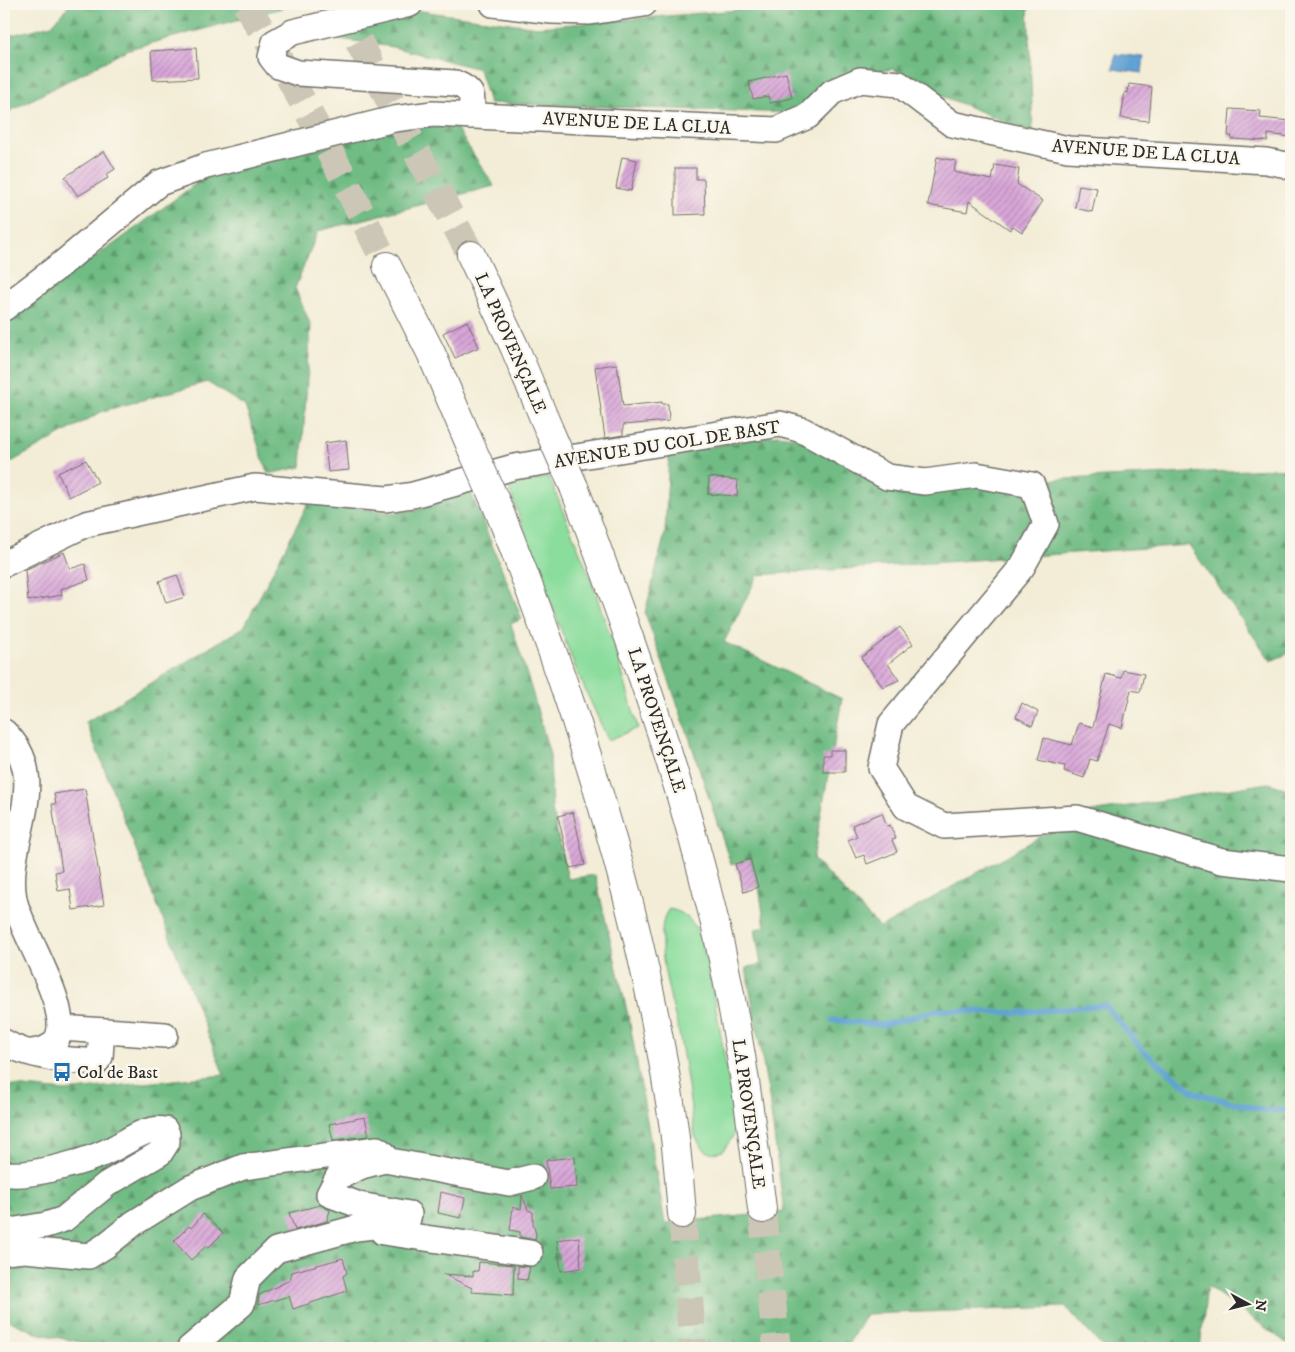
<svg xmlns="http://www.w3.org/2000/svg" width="1295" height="1352" font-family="'IM FELL DW Pica',serif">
  <defs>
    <pattern id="forest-firs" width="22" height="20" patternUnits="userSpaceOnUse" patternTransform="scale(1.25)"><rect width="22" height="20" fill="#70bc84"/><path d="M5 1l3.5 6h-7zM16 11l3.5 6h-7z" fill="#5c996c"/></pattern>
    <pattern id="building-hatch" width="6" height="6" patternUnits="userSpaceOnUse" patternTransform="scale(1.25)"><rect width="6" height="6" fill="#d9a7d9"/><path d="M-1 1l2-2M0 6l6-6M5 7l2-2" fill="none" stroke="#b088b0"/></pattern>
  </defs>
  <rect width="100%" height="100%" fill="#fbf7ec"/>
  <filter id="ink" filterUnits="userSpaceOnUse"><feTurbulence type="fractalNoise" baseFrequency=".02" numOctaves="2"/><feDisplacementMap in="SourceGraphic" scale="10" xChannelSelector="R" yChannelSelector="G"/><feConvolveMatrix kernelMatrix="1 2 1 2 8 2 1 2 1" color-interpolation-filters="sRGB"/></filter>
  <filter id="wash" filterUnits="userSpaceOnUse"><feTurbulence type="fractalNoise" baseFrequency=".0096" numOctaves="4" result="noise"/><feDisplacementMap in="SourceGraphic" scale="20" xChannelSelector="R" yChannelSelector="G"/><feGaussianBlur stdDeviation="1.12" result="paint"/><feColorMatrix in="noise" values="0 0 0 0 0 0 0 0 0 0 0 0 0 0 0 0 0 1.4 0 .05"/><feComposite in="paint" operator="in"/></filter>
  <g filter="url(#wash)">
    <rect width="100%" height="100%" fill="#f3edd7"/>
    <!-- grass -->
    <g fill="#8bdd9d" stroke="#5b8464">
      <polygon points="549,477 590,577 617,655 638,728 608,740 574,665 508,486"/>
      <path d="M669,909C681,911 691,918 696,929C704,947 709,972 713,992C722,1038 729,1085 736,1132L723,1151C706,1156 703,1150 695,1136C690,1105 687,1074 681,1044C675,1009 660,970 662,935C662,925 663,916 669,909Z"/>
    </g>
    <!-- forest -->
    <g fill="url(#forest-firs)" stroke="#4e7458">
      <polygon points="70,4 297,4 129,49 4,114 4,37 52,25"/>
      <polygon points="809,4 1028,4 1033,133 930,91 893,69 837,77 793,113 489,103 479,69 393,47 314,35 413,10 538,27"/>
      <polygon points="425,122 455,126 494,186 318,231 295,288 311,326 301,467 268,474 245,406 207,382 103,411 4,466 4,317 110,247 205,177"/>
      <polygon points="778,435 794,437 903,487 1291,468 1291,652 1271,661 1189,545 758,575 724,642 842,699 813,859 880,928 1080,814 1268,783 1291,790 1291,1346 1207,1286 1200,1348 1103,1348 1066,1307 866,1314 846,1348 109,1348 36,1333 4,1318 4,1085 65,1091 224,1075 86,722 244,627 310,500 392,513 419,510 470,490 522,619 511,624 532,691 550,755 552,810 568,879 595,875 630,1024 665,1223 784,1212 769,1097 746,968 761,964 755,929 765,927 759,887 750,860 731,865 689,737 645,613 665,533 669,454"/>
    </g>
    <!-- water -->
    <polygon fill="#60a2d4" stroke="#466680" points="1115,54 1144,57 1142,73 1113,69"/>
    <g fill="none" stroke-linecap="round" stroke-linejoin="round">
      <!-- stream -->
      <polyline stroke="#60a2d4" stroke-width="5.5" points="832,1020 883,1025 938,1010 1017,1013 1105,1005 1143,1051 1195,1093 1267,1111 1291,1110"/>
    </g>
    <g id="blocks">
      <!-- building -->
      <g fill="url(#building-hatch)">
        <polygon points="196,48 198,78 153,80 151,51"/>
        <polygon points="786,73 792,98 770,103 768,96 753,99 749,82"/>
        <polygon points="1129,84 1152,87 1149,121 1121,118 1125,92 1128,93"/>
        <polygon points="1230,109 1261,111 1260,118 1291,121 1291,137 1268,134 1268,141 1231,139 1232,136 1228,136"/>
        <polygon points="104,151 115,169 106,175 108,178 78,196 65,177"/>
        <polygon points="622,157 637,160 631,191 616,188"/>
        <polygon points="937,157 956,161 954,172 992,180 995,165 1019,169 1017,184 1043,201 1022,232 1013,226 1010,230 969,201 967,212 928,205"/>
        <polygon points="675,168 696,168 696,179 704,179 705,214 675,215"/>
        <polygon points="1079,185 1097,188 1092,212 1075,208"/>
        <polygon points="467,321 479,347 455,358 443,333"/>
        <polygon points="617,364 623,406 662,402 662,404 668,404 669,421 623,425 623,435 605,438 595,367"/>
        <polygon points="346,440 349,470 328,472 325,443"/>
        <polygon points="86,460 98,482 69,497 58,473"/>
        <polygon points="709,477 738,480 737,496 708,494"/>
        <polygon points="64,552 70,569 85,564 89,580 61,589 62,595 28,601 25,570"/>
        <polygon points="177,575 185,597 166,603 159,581"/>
        <polygon points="900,627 913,644 888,664 899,680 883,687 861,658"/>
        <polygon points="1123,670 1144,674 1140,692 1131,690 1122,728 1109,724 1097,761 1090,759 1084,778 1064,771 1065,766 1038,760 1044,738 1072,745 1079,723 1093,727 1106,674 1121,678"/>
        <polygon points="1022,703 1038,712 1032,726 1016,717"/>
        <polygon points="830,750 845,750 845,772 823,772 823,755 830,755"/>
        <polygon points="85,789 104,905 73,910 70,889 58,891 55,872 62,871 52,804 56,804 54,794"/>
        <polygon points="573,812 585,865 570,868 558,816"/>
        <polygon points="882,813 887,826 890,825 896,839 892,840 897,852 867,864 864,855 856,858 848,840 857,836 852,825"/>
        <polygon points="750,859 758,887 744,892 735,864"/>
        <polygon points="365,1117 369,1136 333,1140 329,1124"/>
        <polygon points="575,1157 577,1187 550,1189 546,1160"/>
        <polygon points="441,1192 465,1198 461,1218 438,1213"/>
        <polygon points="522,1195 528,1210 533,1212 533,1224 536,1234 535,1240 520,1237 520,1232 510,1230 513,1207 521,1209"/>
        <polygon points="320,1205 330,1210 327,1221 295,1230 289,1213"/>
        <polygon points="203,1214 223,1233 208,1248 206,1246 191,1260 174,1241 189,1226 191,1228"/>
        <polygon points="579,1237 581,1268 561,1271 557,1240"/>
        <polygon points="343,1258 347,1273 343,1276 347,1291 293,1309 289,1296 258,1305 259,1295 290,1280 292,1272"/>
        <polygon points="479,1262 514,1265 513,1295 472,1292 472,1288 443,1274 473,1276 473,1271 478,1271"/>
        <polygon points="518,1266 530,1267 527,1280 518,1279"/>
      </g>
    </g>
  </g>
  <g filter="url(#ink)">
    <use href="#blocks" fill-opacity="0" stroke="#716f67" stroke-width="1"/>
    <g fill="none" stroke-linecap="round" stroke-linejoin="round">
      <!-- highway-tunnel -->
      <g stroke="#cbc6b5" stroke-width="28" stroke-dasharray="28 14" stroke-linecap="butt">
        <polyline points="246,4 286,71 339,169 387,266"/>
        <polyline points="339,4 471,255"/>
        <polyline points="762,1209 777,1348"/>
        <polyline points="682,1214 693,1348"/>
      </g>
      <!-- minor casing -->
      <g stroke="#716f67" stroke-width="28">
        <g id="minor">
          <path d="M410,4L293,32L275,42L271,57L278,66L298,73L455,83C475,91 473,97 470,116"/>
          <polyline points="493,4 552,11 590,12 644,4"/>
          <polyline points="4,308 63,263 159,183 206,166 394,119 433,114 776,130 808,116 832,92 860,80 899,84 952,124 1068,149 1266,161 1287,165 1291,167"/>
          <polyline points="4,564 86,524 255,487 386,499 413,495 514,467 780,424 802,430 887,477 925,482 976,475 1032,485 1046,524 1022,567 891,724 881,768 906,807 944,826 1077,818 1222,861 1291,869"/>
          <path d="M4,732C55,780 3,841 14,899C20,932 80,1019 53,1044C47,1050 39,1051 32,1052"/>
          <polyline points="60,1028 165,1035"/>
          <path d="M4,1042C26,1056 70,1062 97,1061L100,1057L102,1031"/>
          <polyline points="385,1160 509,1183 533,1177"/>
          <path d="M4,1173C25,1179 88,1161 108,1151C126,1143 145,1126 165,1130L167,1134V1142L160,1153L107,1184L64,1219L46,1225L4,1232"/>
          <polyline points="383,1232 530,1253"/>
          <polyline points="4,1252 25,1250 89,1256 105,1246 134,1223 190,1188 243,1167 377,1149 384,1154 385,1160 362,1166 338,1177 329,1194 359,1205 409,1214 407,1222 356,1228 276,1250 248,1278 242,1304 190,1348"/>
        </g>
      </g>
      <!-- highway casing -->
      <g stroke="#716f67" stroke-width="30">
        <g id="highway">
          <polyline points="471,255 514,346 549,430"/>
          <polyline points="387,266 431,353 472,449"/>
          <path d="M574,487C626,626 677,766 712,911C736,1009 750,1109 762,1209"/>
          <path d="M496,503C575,698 639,900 671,1109C677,1144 679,1179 682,1214"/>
        </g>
      </g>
      <!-- minor -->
      <use href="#minor" stroke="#fff" stroke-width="25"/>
      <!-- highway -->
      <use href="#highway" stroke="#fff" stroke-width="28"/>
      <!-- highway-bridge casing -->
      <g stroke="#716f67" stroke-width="30" stroke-linecap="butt">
        <g id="highway-bridge">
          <polyline points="549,430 574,487"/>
          <polyline points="472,449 496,503"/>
        </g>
      </g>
      <!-- highway-bridge -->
      <use href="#highway-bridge" stroke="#fff" stroke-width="28"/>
    </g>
  </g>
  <!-- icons -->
  <defs>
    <g id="bus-bare" transform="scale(1.5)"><path d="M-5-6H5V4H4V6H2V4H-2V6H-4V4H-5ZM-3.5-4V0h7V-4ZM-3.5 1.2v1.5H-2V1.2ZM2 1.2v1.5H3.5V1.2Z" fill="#1f6fb2" stroke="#fbf7ec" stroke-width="2.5" paint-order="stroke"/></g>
  </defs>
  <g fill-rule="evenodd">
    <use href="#bus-bare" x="62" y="1072"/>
  </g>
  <g text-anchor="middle" stroke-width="5" stroke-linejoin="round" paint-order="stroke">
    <!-- street labels -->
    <g font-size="18" fill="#2b2b2b" stroke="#fbf7ec">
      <text transform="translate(637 123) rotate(3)" y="6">AVENUE DE LA CLUA</text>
      <text transform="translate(1146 152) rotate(4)" y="6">AVENUE DE LA CLUA</text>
      <text transform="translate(511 343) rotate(66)" y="6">LA PROVENÇALE</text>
      <text transform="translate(667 444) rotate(-9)" y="6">AVENUE DU COL DE BAST</text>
      <text transform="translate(657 720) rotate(72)" y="6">LA PROVENÇALE</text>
      <text transform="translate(749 1114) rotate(82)" y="6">LA PROVENÇALE</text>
    </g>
    <!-- poi labels -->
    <g font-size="18" fill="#2b2b2b" stroke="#fbf7ec" text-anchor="start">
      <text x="77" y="1078">Col de Bast</text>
    </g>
  </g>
  <!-- margin -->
  <rect width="1295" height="1352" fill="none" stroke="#fbf7ec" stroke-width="20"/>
  <!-- north arrow -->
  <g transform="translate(1248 1304) rotate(97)" stroke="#fbf7ec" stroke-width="4" paint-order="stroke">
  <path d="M0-4L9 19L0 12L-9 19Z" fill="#2b2b2b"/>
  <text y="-8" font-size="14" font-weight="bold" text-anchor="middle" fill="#2b2b2b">N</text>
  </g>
</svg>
